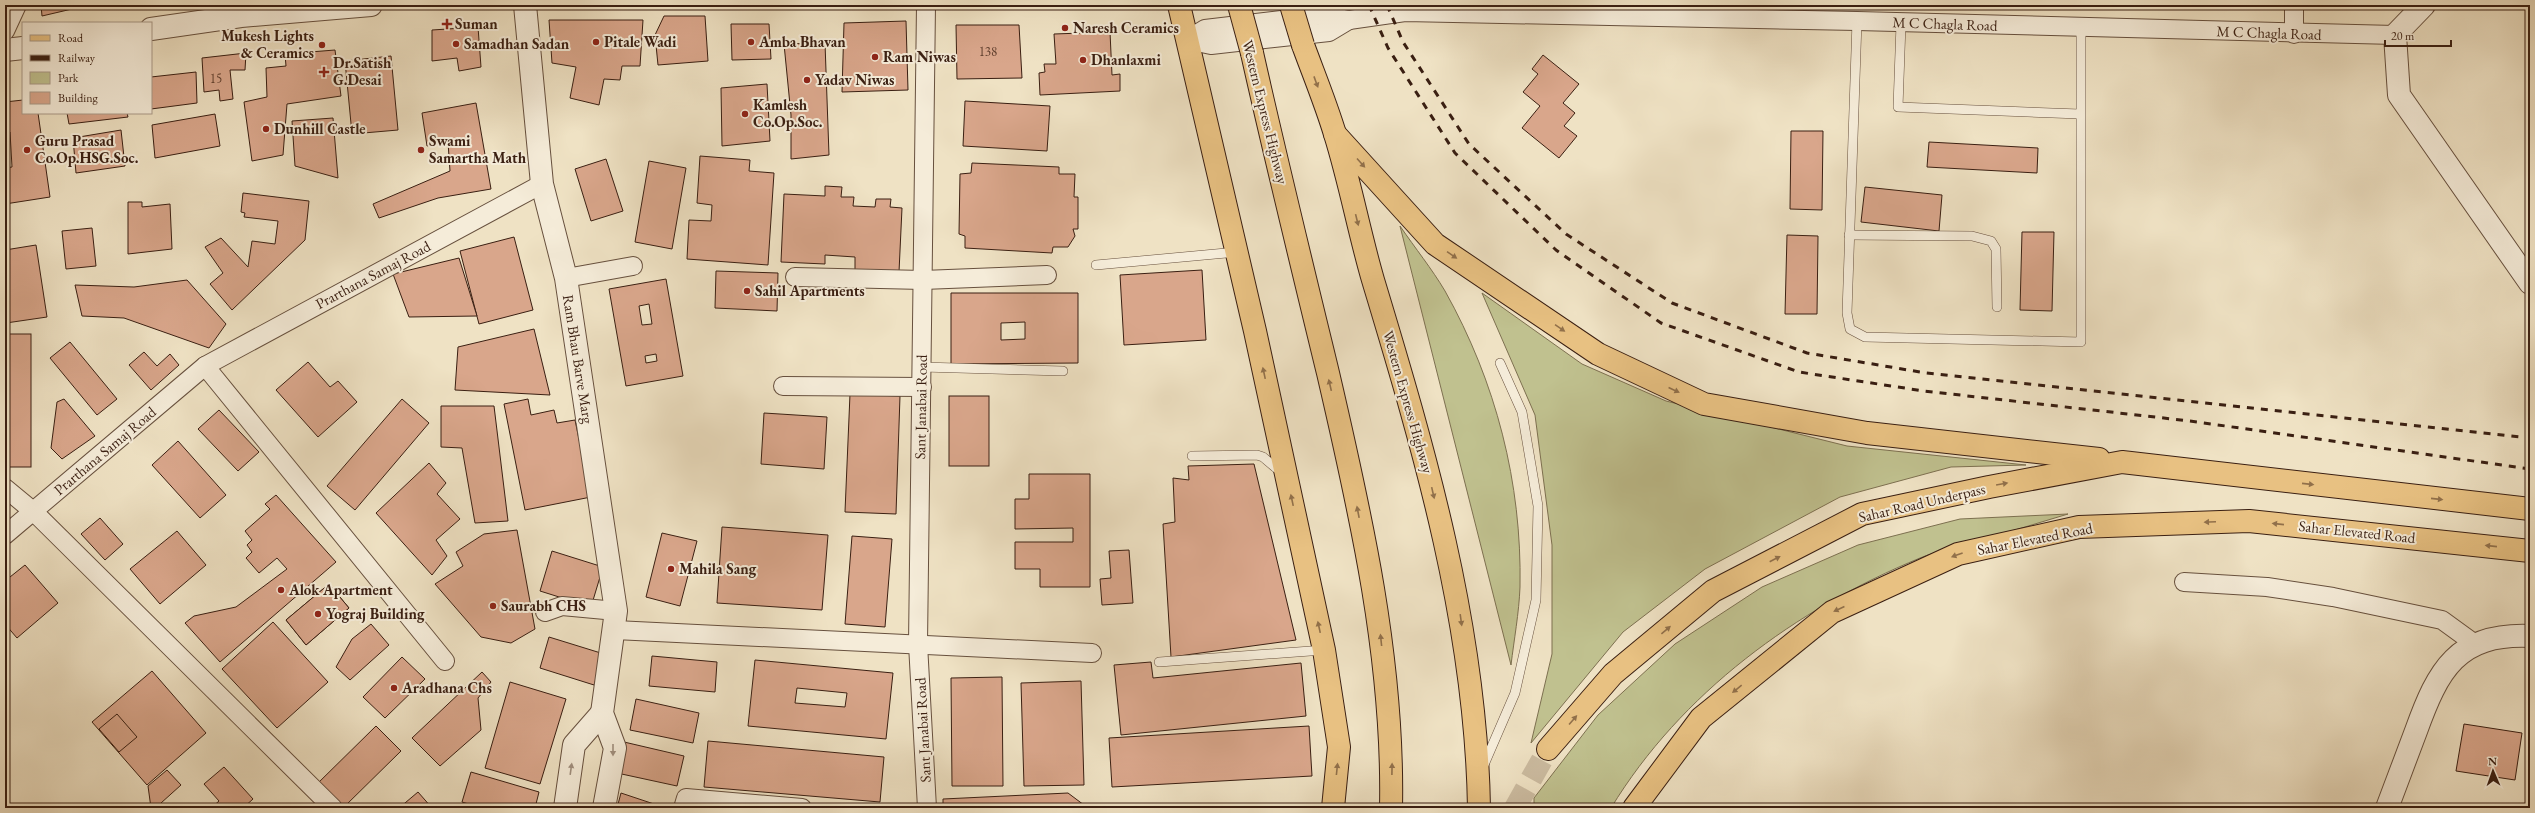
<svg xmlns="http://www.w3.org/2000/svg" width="2535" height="813" font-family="'EB Garamond',serif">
  <rect width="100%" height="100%" fill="#efe2c4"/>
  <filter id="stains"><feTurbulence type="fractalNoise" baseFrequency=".005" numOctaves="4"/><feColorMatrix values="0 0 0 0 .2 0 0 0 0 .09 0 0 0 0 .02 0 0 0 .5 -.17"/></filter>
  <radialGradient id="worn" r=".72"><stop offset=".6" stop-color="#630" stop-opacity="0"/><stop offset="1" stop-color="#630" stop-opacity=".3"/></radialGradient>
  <!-- green -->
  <g fill="#c0c18f" stroke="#7d7050">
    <path d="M1400,226C1415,248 1432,269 1445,291C1496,382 1522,483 1520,587C1519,613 1514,640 1511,665Z"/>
    <polygon points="1482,293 1582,364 1666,401 1847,446 2026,465 1951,467 1840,497 1705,569 1623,632 1531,743 1552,654 1552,545 1535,415"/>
    <path d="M2068,514C2036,524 2004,533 1972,543C1955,548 1937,551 1920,558C1796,609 1681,693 1611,808H1534V798L1598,715L1675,644L1762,587L1858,545L1960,519Z"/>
  </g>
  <!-- building -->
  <g fill="#d9a68b" stroke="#3a1f12" fill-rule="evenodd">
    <polygon points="41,5 89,5 42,16"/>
    <polygon points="664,16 705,16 708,61 658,65 655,35"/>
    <polygon points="549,20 643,20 640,66 622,66 620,80 604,79 599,105 570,98 576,67 552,63"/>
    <polygon points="906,21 908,90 842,92 844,23"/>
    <polygon points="731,24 769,24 771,59 732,60"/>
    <polygon points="956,25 1019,25 1022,78 957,79"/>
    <polygon points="478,27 481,67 459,71 457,58 432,61 432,30"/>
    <polygon points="1110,32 1112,75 1120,74 1120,91 1040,95 1039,73 1045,72 1044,64 1056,64 1054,34"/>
    <polygon points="825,43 829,155 791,159 791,115 784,44"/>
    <polygon points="335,50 341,96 287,104 283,155 252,161 244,102 267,97 266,68 286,66 285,54"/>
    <polygon points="246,53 245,70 230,70 233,99 220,101 219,90 204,92 202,58"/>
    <polygon points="1543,55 1579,84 1563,103 1575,113 1564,126 1577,136 1559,158 1522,128 1540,106 1523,92 1538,74 1532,69"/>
    <polygon points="391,56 398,130 352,134 345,61"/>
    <polygon points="196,72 197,103 151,109 151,77"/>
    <polygon points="767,84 770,141 722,146 721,88"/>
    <polygon points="23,100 23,113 38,113 50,197 5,204 5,168 12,167 10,132 5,133 5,102"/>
    <polygon points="965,101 1050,106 1047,151 963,146"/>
    <polygon points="476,103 491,189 438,198 379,218 373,204 450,171 448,142 427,146 422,113"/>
    <polygon points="67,113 127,113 128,117 69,124"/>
    <polygon points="215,114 220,146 155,158 152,125"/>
    <polygon points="333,118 338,178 295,166 292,121"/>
    <polygon points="121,130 125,166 76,173 73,138"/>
    <polygon points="1791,131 1823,131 1822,210 1790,209"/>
    <polygon points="1929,142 2038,148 2037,173 1927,167"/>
    <polygon points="700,156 750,160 749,171 774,173 768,265 687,259 689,220 711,221 712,205 697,203"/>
    <polygon points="606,159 623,211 591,221 575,169"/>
    <polygon points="649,161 686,168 672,249 635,242"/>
    <polygon points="972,163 1059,167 1059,174 1075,174 1074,197 1078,197 1078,229 1073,229 1075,236 1068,247 1053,247 1052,253 965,248 965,236 959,234 960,174 971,173"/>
    <polygon points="825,186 842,187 841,197 854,197 853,206 875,207 876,199 891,199 890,207 902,208 899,272 855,270 855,257 825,255 825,264 781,262 784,194 825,196"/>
    <polygon points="1865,187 1942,195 1939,231 1861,222"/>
    <polygon points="243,193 309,201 305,240 232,310 210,284 223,273 205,247 221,238 248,267 252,241 275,244 278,221 244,217 245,213 241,212"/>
    <polygon points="128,202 142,202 142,207 170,204 172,249 128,254"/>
    <polygon points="92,228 96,266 66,269 62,231"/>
    <polygon points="2022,232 2054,232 2052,311 2020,310"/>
    <polygon points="1787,235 1818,236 1817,314 1785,314"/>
    <polygon points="514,237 533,310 479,324 460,251"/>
    <polygon points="36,245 47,317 6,323 5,250"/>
    <polygon points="459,258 477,316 409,317 393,274"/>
    <polygon points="1202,270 1206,340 1124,345 1120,275"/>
    <polygon points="716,271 778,273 777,311 715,308"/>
    <path d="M666,279L683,376L626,386L609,289ZM649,304L652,324L642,325L639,306ZM656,354L657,361L646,363L645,356Z"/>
    <polygon points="187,280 226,324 209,348 124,318 82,316 75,285 134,287"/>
    <path d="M951,293H1078V363L951,364ZM1025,322V339L1001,340V323Z"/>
    <polygon points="534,329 550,395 455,390 458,347"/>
    <rect x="5" y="334" width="26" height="133"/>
    <polygon points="70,342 117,399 97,415 50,358"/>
    <polygon points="144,352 157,366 170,354 179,365 151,390 129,365"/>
    <polygon points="308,362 330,387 338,381 357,402 318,437 276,390"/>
    <polygon points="850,394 900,396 896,514 845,512"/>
    <rect x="949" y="396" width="40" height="70"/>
    <polygon points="64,399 95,436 62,459 51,448 57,402"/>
    <polygon points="402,399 429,423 355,510 327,486"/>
    <polygon points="528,399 531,415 554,410 557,423 575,420 591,497 525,510 504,404"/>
    <polygon points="441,406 494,406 508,521 475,523 462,448 441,447"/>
    <polygon points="219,410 259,452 238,471 198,429"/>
    <polygon points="764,413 827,417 824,469 761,464"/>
    <polygon points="178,441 226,495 200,518 152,465"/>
    <polygon points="429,463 446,483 437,494 460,519 436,540 447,556 432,575 376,513"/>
    <polygon points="1254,464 1296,640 1171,657 1163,524 1175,522 1173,478 1189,480 1188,466"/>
    <polygon points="1029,474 1090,474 1090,587 1040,587 1040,569 1015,569 1015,542 1073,542 1073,528 1015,529 1015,499 1029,499"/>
    <polygon points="276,495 336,562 220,662 185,623 194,616 236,607 287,569 277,558 259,573 246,558 252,552 247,545 252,540 245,531 270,509 265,504"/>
    <polygon points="100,518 123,544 105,560 81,534"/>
    <polygon points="722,527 828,535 822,610 717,603"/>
    <polygon points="517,530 535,629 511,643 481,637 435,584 463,566 456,552 484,534"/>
    <polygon points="177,531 206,565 160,604 130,569"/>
    <polygon points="662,533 697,541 680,606 646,597"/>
    <polygon points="852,536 892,539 885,627 845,624"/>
    <polygon points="1129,550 1133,603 1102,605 1100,579 1111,578 1109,551"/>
    <polygon points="552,551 603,567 591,607 540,591"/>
    <polygon points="25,565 58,603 17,638 5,624 5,581"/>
    <polygon points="329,584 349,608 306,645 286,620"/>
    <polygon points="329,584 349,608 306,645 286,620"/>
    <polygon points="273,622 328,682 277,728 222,669"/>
    <polygon points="371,624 389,645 350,680 336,667 352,639"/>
    <polygon points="549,637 604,654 594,685 540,668"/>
    <polygon points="652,656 717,662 715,692 649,686"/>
    <polygon points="402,657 425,679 385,718 363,697"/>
    <path d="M755,660L893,673L886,739L748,726ZM797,688L847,693L845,707L795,703Z"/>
    <polygon points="1151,662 1153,678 1301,663 1306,716 1121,735 1114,665"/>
    <polygon points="152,671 206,733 147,785 92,722"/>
    <polygon points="482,672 491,682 478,698 481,730 440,766 412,738"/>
    <polygon points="1002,677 1003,786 952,786 951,678"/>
    <polygon points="1081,681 1084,785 1024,786 1021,683"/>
    <polygon points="510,682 566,699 540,784 485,768"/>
    <polygon points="636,699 699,713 693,743 630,730"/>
    <polygon points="117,714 137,737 119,752 99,729"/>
    <polygon points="2464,724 2522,733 2515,780 2456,771"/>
    <polygon points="376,726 401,751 343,808 337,808 315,786"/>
    <polygon points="1309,726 1312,776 1112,787 1109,738"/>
    <polygon points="708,741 884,757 880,802 704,787"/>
    <polygon points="624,742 684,756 677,786 617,773"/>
    <polygon points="224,767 253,799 243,808 211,808 219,801 204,784"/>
    <polygon points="167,770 181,785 161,803 166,808 151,808 148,786"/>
    <polygon points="471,772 539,792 535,808 482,808 462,802"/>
    <polygon points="418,792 432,808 399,808"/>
    <polygon points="621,793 666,808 617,808"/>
    <polygon points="1068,793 1088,808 943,808 943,799"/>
  </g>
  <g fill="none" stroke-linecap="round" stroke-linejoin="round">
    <!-- primary-tunnel -->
    <polyline stroke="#cbbba0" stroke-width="22" stroke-dasharray="22 11" stroke-linecap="butt" points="1515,808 1548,749"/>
    <!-- service casing -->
    <g stroke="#67503e" stroke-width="10">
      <g id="service">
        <polyline points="1857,21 1847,313 1850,329 1865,337 2081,342 2081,28"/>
        <polyline points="1901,24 1898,107 2080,114"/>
        <polyline points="1849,235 1972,236 1991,241 1996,249 1997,307"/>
        <polyline points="1096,265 1237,252"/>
        <polyline points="922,367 1063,371"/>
        <polyline points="1192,456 1257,455 1263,457 1276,468 1283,467"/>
        <polyline points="1159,662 1324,650"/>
        <polyline points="1483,767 1515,693 1536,600 1538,506 1522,412 1500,363"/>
      </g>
    </g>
    <!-- minor casing -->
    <g stroke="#67503e" stroke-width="20">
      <g id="minor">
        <polyline points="926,5 918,644 927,808"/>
        <polyline points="5,31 17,5"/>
        <polyline points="2294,34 2294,5"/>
        <polyline points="1187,40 1205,29 1324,15 1349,20 1405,12 1857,21 2395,35"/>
        <polyline points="1187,40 1211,45 1329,32 1349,20"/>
        <polyline points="795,277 923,280 1047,275"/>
        <polyline points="566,278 633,266"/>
        <polyline points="205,366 445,661"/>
        <polyline points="783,386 922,387"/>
        <polyline points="5,488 34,512 333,808"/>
        <polyline points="5,535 205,366 542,184"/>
        <polyline points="2184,582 2267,587 2333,597 2442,620 2475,644"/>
        <polyline points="545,612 562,606 616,611"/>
        <polyline points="615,630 1092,653"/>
        <polyline points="683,808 686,798 802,808"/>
      </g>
    </g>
    <!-- tertiary casing -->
    <g stroke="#67503e" stroke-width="24">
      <g id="tertiary">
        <polyline points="525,5 542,184 566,278 616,611 602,713 615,748 604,808"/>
        <polyline points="2424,5 2395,35 2399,95 2530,283"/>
        <polyline points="151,29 241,16 371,5"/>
        <polyline points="5,50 23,48"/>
        <polyline points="565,808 574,745 602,713"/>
        <path d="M2387,808C2397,782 2406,757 2416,731C2438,670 2457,633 2530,636"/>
      </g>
    </g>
    <!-- primary casing -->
    <g stroke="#3a1f12" stroke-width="24">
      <g id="primary">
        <polyline points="1179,5 1255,331 1324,650 1339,747 1333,808"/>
        <polyline points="1335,134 1435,244 1598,354 1704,404 1867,433 2099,459"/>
        <polyline points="1548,749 1613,674 1713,591 1862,514 1989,487 2122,462 2530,509"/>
        <polyline points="1634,808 1701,718 1832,612 1958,554 2079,527 2249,521 2530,551"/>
      </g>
    </g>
    <!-- motorway casing -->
    <g stroke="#3a1f12" stroke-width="24">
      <g id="motorway">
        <path d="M1303,45C1314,75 1326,104 1335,134C1350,182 1359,232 1373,280C1425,452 1476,626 1479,808"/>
        <path d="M1252,53C1276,160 1302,266 1328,373C1361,515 1394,661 1391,808"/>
      </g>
    </g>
    <!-- service -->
    <use href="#service" stroke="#f5ecd9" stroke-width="9"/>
    <!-- minor -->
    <use href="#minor" stroke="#f5ecd9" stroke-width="18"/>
    <!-- tertiary -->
    <use href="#tertiary" stroke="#f5ecd9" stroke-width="22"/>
    <!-- primary -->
    <use href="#primary" stroke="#e8c182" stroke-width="22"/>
    <!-- motorway -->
    <use href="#motorway" stroke="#e8c182" stroke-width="22"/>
    <!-- rail -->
    <g stroke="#3a1f12" stroke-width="3" stroke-dasharray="7 7" stroke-linecap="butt">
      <polyline points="1369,5 1388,48 1455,153 1556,250 1661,323 1799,372 1924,391 2190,421 2530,469"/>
      <polyline points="1387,5 1403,42 1469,144 1566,234 1672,303 1807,353 1926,373 2530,438"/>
    </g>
    <!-- motorway-bridge casing -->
    <g stroke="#3a1f12" stroke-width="24" stroke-linecap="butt">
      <g id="motorway-bridge">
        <polyline points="1239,5 1252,53"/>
        <polyline points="1291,5 1303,45"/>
      </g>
    </g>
    <!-- motorway-bridge -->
    <use href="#motorway-bridge" stroke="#e8c182" stroke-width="22"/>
  </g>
  <!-- one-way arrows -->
  <defs><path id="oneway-solid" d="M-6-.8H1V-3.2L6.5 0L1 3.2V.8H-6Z"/></defs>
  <g fill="#91704a">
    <use href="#oneway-solid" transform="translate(1316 82) rotate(70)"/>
    <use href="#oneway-solid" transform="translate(1361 163) rotate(48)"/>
    <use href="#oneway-solid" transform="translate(1357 220) rotate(76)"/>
    <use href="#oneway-solid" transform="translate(1452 255) rotate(34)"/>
    <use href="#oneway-solid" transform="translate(1560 328) rotate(34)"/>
    <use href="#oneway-solid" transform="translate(1264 373) rotate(-102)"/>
    <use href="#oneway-solid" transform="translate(1330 385) rotate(-103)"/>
    <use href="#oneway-solid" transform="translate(1674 390) rotate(25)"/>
    <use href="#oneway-solid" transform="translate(2002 484) rotate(-10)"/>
    <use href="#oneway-solid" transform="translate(2308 484) rotate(6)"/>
    <use href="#oneway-solid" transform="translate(1433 493) rotate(77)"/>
    <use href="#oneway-solid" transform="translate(2437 499) rotate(6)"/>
    <use href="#oneway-solid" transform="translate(1292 500) rotate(-102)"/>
    <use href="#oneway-solid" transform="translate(1358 512) rotate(-101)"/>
    <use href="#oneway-solid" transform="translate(2210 522) rotate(178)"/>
    <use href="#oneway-solid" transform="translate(2278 524) rotate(-174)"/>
    <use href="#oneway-solid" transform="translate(2491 546) rotate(-174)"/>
    <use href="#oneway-solid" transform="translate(1957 555) rotate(160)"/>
    <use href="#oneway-solid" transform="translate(1775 559) rotate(-27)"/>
    <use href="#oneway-solid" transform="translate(1839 609) rotate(155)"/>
    <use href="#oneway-solid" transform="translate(1461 620) rotate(82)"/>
    <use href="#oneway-solid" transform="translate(1319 627) rotate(-102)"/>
    <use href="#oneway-solid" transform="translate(1666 630) rotate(-40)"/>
    <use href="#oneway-solid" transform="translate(1381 640) rotate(-96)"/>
    <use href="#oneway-solid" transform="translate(1737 689) rotate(141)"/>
    <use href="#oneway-solid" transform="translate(1573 720) rotate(-49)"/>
    <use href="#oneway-solid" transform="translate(1337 769) rotate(-84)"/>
    <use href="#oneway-solid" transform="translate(1392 769) rotate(-89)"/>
  </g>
  <g fill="#a1907f">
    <use href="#oneway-solid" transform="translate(613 750) rotate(90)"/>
    <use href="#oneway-solid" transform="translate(571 769) rotate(-82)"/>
  </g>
  <!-- markers -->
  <g fill="#8f2418" stroke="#f5ecd9" stroke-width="1.5">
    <path d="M445 18h4v4h4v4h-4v4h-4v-4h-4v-4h4z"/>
    <circle cx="1065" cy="28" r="4"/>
    <circle cx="596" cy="42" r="4"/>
    <circle cx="751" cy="42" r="4"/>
    <circle cx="456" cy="44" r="4"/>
    <circle cx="322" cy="45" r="4"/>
    <circle cx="875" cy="57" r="4"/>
    <circle cx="1083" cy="60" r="4"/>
    <path d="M322 66h4v4h4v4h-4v4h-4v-4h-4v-4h4z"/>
    <circle cx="807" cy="80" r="4"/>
    <circle cx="745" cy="114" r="4"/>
    <circle cx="266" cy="129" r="4"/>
    <circle cx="27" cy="150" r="4"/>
    <circle cx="421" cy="150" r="4"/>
    <circle cx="747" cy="291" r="4"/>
    <circle cx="671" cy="569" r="4"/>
    <circle cx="281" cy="590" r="4"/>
    <circle cx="493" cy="606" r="4"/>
    <circle cx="318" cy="614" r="4"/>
    <circle cx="394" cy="688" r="4"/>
  </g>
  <g text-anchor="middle" stroke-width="4" stroke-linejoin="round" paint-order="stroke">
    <!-- number labels -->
    <g font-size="13" fill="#624130">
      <text x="988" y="56">138</text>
      <text x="216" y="83">15</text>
    </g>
    <!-- poi labels -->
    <g font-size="15" font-weight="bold" fill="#3a1f12" stroke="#f5ecd9" text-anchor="start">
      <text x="455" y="29">Suman</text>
      <text x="1073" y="33">Naresh Ceramics</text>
      <text x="314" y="41" text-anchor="end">Mukesh Lights<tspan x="314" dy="17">&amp; Ceramics</tspan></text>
      <text x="604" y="47">Pitale Wadi</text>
      <text x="759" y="47">Amba Bhavan</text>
      <text x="464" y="49">Samadhan Sadan</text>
      <text x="883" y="62">Ram Niwas</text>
      <text x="1091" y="65">Dhanlaxmi</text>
      <text x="333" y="68">Dr.Satish<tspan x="333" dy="17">G.Desai</tspan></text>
      <text x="815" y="85">Yadav Niwas</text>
      <text x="753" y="110">Kamlesh<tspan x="753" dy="17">Co.Op.Soc.</tspan></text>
      <text x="274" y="134">Dunhill Castle</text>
      <text x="35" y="146">Guru Prasad<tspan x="35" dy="17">Co.Op.HSG.Soc.</tspan></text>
      <text x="429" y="146">Swami<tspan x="429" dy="17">Samartha Math</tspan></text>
      <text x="755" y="296">Sahil Apartments</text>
      <text x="679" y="574">Mahila Sang</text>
      <text x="289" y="595">Alok Apartment</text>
      <text x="501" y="611">Saurabh CHS</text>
      <text x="326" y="619">Yograj Building</text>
      <text x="402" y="693">Aradhana Chs</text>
    </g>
    <!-- street labels -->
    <g font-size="15" fill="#3a1f12" stroke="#f5ecd9">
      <text transform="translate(1945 24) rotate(2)" y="5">M C Chagla Road</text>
      <text transform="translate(2269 33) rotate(2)" y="5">M C Chagla Road</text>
      <text transform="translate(1265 112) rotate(76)" y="5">Western Express Highway</text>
      <text transform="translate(373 275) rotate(-28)" y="5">Prarthana Samaj Road</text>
      <text transform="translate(578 359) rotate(81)" y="5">Ram Bhau Barve Marg</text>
      <text transform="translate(1408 402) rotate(74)" y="5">Western Express Highway</text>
      <text transform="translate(921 407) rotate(-89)" y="5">Sant Janabai Road</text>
      <text transform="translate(105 451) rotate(-40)" y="5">Prarthana Samaj Road</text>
      <text transform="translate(1922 503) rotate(-13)" y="5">Sahar Road Underpass</text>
      <text transform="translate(2357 532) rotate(6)" y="5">Sahar Elevated Road</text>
      <text transform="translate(2035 539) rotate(-11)" y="5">Sahar Elevated Road</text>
      <text transform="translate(923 730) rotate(-93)" y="5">Sant Janabai Road</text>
    </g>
  </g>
  <!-- margin -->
  <rect width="2535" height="813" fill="none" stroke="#efe2c4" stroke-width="20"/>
  <rect x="6" y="6" width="2523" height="801" fill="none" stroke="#3a1f12" stroke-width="2"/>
  <rect x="10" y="10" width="2515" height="793" fill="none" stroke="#3a1f12"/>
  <!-- legend -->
  <rect x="22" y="22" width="130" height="92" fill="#f5ecd9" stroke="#aa9a89"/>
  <rect x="30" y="35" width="20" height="6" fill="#e8c182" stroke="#aa9a89"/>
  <text x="58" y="42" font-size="12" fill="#3a1f12">Road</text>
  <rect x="30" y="55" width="20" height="6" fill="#3a1f12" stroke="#aa9a89"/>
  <text x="58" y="62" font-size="12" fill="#3a1f12">Railway</text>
  <rect x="30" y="72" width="20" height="12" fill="#c0c18f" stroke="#aa9a89"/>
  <text x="58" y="82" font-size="12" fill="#3a1f12">Park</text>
  <rect x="30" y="92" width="20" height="12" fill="#d9a68b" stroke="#aa9a89"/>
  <text x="58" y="102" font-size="12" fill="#3a1f12">Building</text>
  <!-- north arrow -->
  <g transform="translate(2493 771) rotate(358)" stroke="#f5ecd9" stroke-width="3" paint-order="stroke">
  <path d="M0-3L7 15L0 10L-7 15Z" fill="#3a1f12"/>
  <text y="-6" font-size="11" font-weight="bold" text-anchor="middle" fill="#3a1f12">N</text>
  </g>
  <!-- scale -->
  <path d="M2385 40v6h66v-6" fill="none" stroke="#3a1f12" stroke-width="2"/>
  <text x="2391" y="40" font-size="12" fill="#3a1f12" stroke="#f5ecd9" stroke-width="3" paint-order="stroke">20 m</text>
  <rect width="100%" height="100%" filter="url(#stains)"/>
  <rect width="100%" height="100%" fill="url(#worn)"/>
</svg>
